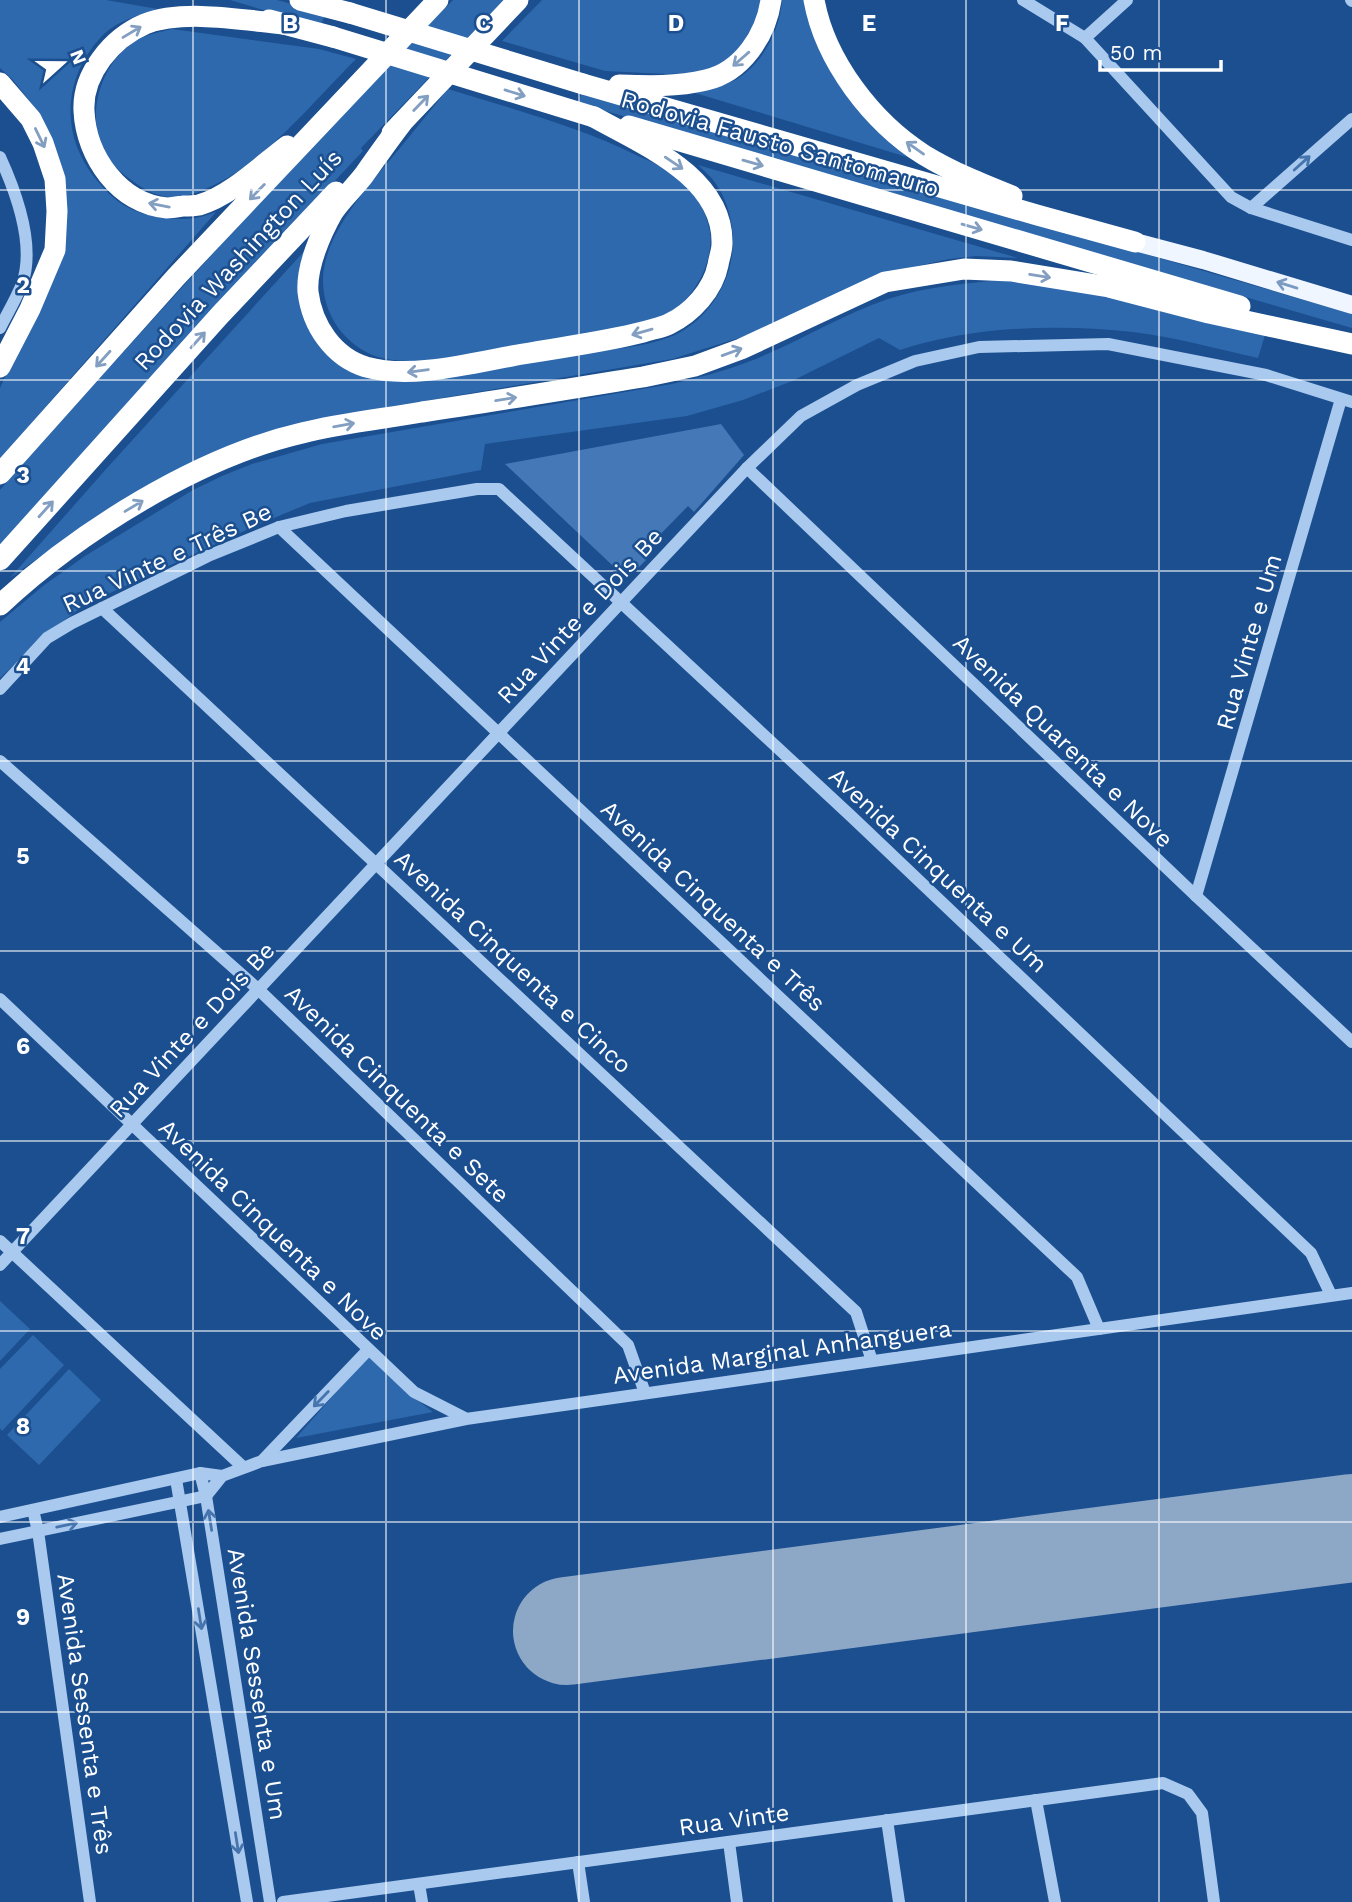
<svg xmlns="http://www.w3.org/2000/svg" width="1352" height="1902" font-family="'Work Sans',sans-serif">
  <rect width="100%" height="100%" fill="#1b4f8f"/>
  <!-- green -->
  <g fill="#2e69ad">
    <path d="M0,0H106L158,9C139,15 116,21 101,37C63,78 60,135 95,178C104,189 115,201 127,207C145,217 175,221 195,218C202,217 209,214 216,212L0,459V388L65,242L32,104L13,80L0,68Z"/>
    <polygon points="230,0 277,0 326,13 320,27"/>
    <polygon points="453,0 504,0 361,148 363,151 276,243 0,547 0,490 77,403 376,74 382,72"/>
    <polygon points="542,0 761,0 760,10 752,28 739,48 726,61 711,68 692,73 667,74 605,71 502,41"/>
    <path d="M782,0H807L871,122L907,157L695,93C709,89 724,86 737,79C763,63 780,30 782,0Z"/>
    <path d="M172,29L319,49L356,59C317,98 266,160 218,183C206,189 191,196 178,197C163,199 146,191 134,182C125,176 117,169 110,161C82,123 98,64 137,40C148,34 160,32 172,29Z"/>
    <path d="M448,89C512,109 578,126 638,156C647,160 658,164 666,169C691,184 705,205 710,232C712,246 708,262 703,273C696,288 684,305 669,313C636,332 569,338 530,344C489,351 417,369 378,357C345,346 323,315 323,281C322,237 368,186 395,154C413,132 430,111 448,89Z"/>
    <polygon points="583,91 1352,314 1352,328 578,103"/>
    <path d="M698,165L1018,258L976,256L949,259L886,273L745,336L672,359L347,414L253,438L210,454L161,479L64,540L10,578L107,468L308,247L307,315L390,381L417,382C473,372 530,363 586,353C617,348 656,347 684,330C708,315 726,288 731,261C736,235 731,206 716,184C712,177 704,171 698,165Z"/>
    <path d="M1000,280L1079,290L1265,335L1258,358C1217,349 1175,337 1133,332C1056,324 974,326 900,350L879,338L792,381L743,400L687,416L485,444L481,470L310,503L257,525L84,605L48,633L0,678V622L43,586L85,556L193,490L222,476L252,464L322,444L672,384C697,378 721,372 745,363C794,345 838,316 888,299C924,287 962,284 1000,280Z"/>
    <polygon points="0,1301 30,1329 0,1361"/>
    <polygon points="33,1335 64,1365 2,1431 0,1428 0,1369"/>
    <polygon points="368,1356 413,1397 433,1412 296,1438"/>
    <polygon points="69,1369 101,1400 39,1465 7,1435"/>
  </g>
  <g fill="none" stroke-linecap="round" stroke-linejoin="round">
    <!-- runway -->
    <polyline stroke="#8da7c7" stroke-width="108" points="567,1631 1352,1528"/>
  </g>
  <!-- building -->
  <polygon fill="#4478b7" points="721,424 744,455 694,512 688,506 647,548 652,554 635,571 612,565 505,464"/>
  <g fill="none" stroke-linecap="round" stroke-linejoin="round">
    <!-- minor -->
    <g stroke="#a9c9ee" stroke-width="12">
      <polyline points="1023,0 1085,38 1231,197 1251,208 1352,240"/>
      <polyline points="1351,0 1352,1"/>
      <polyline points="1085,38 1127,0"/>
      <path d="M0,157C16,192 36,245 22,284C16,299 7,314 0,328"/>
      <polyline points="1251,208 1352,119"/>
      <polyline points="747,468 1196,896 1352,1042"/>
      <polyline points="279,527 1077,1277 1099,1329"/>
      <polyline points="102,608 856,1312 872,1361"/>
      <polyline points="0,689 47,638 72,623 208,556 279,527 346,511 477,489 499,489 852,817 1311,1253 1331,1295"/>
      <polyline points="0,761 259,990 628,1345 645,1393"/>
      <polyline points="1196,896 1341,399"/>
      <polyline points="0,999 414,1392 465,1418"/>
      <polyline points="0,1241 243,1467"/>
      <polyline points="0,1265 747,468 801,416 857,385 915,361 979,347 1108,344 1266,375 1352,402"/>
      <polyline points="262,1461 368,1350"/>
      <polyline points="200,1473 206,1496 270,1902"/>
      <polyline points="176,1479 247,1902"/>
      <polyline points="33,1510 38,1531 90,1902"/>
      <polyline points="0,1517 200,1473 222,1476"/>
      <polyline points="0,1539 206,1496 222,1476 262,1461 466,1419 1352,1293"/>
      <polyline points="1036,1800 1055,1902"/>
      <polyline points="887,1820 899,1902"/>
      <polyline points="729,1842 737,1902"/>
      <polyline points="578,1862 584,1902"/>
      <polyline points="419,1884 422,1902"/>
      <polyline points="283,1902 1163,1783 1188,1794 1202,1813 1214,1902"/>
    </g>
    <!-- major -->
    <polyline stroke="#f0f6ff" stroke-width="18" points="1135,242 1203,260 1352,305"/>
    <!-- highway -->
    <g stroke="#fff" stroke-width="21">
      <polyline points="300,0 350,13"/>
      <path d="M814,0C825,61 872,122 924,155C952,172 982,184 1012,196"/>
      <polyline points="269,20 333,37"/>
      <path d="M283,24C243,20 183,9 145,24C112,38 82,74 84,111C86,156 119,204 167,208C172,208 177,207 183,206C188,206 194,206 199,205C229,197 262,165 287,146"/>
      <polyline points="0,83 31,119 43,143 55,179 57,211 55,250 30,309 0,367"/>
      <polyline points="583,84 1037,215 1135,242"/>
      <path d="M619,85C648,86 677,87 706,80C742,72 766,35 771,0"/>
      <path d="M401,124C388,141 376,158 364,175C354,188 342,199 333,212C321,233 306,267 308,292C312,325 333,357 366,367C413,380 476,362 523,354C563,347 604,342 643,332C652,329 661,328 669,324C692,313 713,290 718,265C719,258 722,251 722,244C724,177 642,144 594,117"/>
      <polyline points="629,126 1240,306"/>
      <polyline points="392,133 518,0"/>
      <polyline points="0,474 176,277 438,0"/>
      <polyline points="0,560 220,315 336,192"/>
      <path d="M0,605C78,532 198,457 302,433C341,423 382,419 422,412C496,401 569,389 643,377L695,366L741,349L885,282L964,269L1011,271L1109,287L1209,313L1352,344"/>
    </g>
    <!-- highway-bridge -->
    <g stroke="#fff" stroke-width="21">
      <polyline points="350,13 583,84"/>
      <polyline points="333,37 594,117"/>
    </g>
  </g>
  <!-- one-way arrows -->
  <defs><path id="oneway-shaft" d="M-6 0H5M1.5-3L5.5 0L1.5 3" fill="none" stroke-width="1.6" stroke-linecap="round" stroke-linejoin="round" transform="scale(1.75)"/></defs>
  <g stroke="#829ec1">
    <use href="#oneway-shaft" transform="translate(132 32) rotate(-31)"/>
    <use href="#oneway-shaft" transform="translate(741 59) rotate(139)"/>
    <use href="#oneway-shaft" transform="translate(515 93) rotate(17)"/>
    <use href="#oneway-shaft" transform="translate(421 103) rotate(-46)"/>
    <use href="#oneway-shaft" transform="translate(40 138) rotate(64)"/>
    <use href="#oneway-shaft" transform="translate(915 148) rotate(-145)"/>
    <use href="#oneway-shaft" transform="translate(674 163) rotate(34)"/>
    <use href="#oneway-shaft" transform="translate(753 163) rotate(16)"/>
    <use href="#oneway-shaft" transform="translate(257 192) rotate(134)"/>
    <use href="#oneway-shaft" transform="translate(159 205) rotate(-169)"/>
    <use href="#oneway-shaft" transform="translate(972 227) rotate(16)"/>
    <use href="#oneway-shaft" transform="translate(1040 276) rotate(9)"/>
    <use href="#oneway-shaft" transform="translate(642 332) rotate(164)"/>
    <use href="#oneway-shaft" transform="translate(198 340) rotate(-48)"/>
    <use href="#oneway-shaft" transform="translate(732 352) rotate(-20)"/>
    <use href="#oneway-shaft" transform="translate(103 359) rotate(132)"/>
    <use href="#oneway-shaft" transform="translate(418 371) rotate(172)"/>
    <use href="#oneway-shaft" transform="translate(506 399) rotate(-9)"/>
    <use href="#oneway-shaft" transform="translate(344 425) rotate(-10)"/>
    <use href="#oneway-shaft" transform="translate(134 506) rotate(-31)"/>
    <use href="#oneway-shaft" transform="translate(46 509) rotate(-48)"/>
  </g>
  <g stroke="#4674ac">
    <use href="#oneway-shaft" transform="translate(1302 163) rotate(-42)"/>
    <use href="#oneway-shaft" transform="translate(321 1399) rotate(134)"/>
    <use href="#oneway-shaft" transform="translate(210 1520) rotate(-99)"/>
    <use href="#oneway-shaft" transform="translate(67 1525) rotate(-12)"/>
    <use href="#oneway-shaft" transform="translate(200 1619) rotate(81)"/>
    <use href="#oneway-shaft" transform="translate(237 1843) rotate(81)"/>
  </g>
  <use stroke="#7b9ac1" href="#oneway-shaft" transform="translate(1287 285) rotate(-163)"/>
  <!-- grid -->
  <path fill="none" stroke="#fff" stroke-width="2" stroke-opacity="0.55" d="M193,0V1902M386,0V1902M579,0V1902M773,0V1902M966,0V1902M1159,0V1902M0,190H1352M0,380H1352M0,571H1352M0,761H1352M0,951H1352M0,1141H1352M0,1331H1352M0,1522H1352M0,1712H1352"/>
  <g text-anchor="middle" stroke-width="5" stroke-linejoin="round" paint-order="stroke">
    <!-- street labels -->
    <g font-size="24" fill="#fff" stroke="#1b4f8f">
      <text transform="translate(780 144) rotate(16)" y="8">Rodovia Fausto Santomauro</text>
      <text transform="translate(238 260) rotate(-47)" y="8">Rodovia Washington Luís</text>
      <text transform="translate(167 558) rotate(-25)" y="8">Rua Vinte e Três Be</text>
      <text transform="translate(580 616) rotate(-47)" y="8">Rua Vinte e Dois Be</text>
      <text transform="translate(1249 642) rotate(-74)" y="8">Rua Vinte e Um</text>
      <text transform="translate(1063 741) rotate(44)" y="8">Avenida Quarenta e Nove</text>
      <text transform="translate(938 870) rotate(43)" y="8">Avenida Cinquenta e Um</text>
      <text transform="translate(713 906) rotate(43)" y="8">Avenida Cinquenta e Três</text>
      <text transform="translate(513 962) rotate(43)" y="8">Avenida Cinquenta e Cinco</text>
      <text transform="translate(192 1030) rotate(-47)" y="8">Rua Vinte e Dois Be</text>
      <text transform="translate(397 1094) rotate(44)" y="8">Avenida Cinquenta e Sete</text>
      <text transform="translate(273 1230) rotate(44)" y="8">Avenida Cinquenta e Nove</text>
      <text transform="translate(782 1352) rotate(-8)" y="8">Avenida Marginal Anhanguera</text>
      <text transform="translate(257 1684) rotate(81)" y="8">Avenida Sessenta e Um</text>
      <text transform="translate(85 1714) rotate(82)" y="8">Avenida Sessenta e Três</text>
      <text transform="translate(734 1820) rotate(-8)" y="8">Rua Vinte</text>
    </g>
  </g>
  <g font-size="23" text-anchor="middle" font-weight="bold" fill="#fff" stroke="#1b4f8f" stroke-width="5" stroke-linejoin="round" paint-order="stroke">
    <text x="290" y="31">B</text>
    <text x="483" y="31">C</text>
    <text x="676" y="31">D</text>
    <text x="869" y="31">E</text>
    <text x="1062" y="31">F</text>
    <text x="23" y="293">2</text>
    <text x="23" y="483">3</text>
    <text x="23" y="674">4</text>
    <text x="23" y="864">5</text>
    <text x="23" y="1054">6</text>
    <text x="23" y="1244">7</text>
    <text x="23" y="1434">8</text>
    <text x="23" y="1625">9</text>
  </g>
  <!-- north arrow -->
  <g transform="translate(63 63) rotate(69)" stroke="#1b4f8f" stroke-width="5" paint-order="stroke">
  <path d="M0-5L12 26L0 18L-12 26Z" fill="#ffffff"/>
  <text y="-10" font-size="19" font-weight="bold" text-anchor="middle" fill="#ffffff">N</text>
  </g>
  <!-- scale -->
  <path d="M1100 60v10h121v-10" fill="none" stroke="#ffffff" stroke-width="3.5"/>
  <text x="1110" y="60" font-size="21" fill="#ffffff" stroke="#1b4f8f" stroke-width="5" paint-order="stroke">50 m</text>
</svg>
